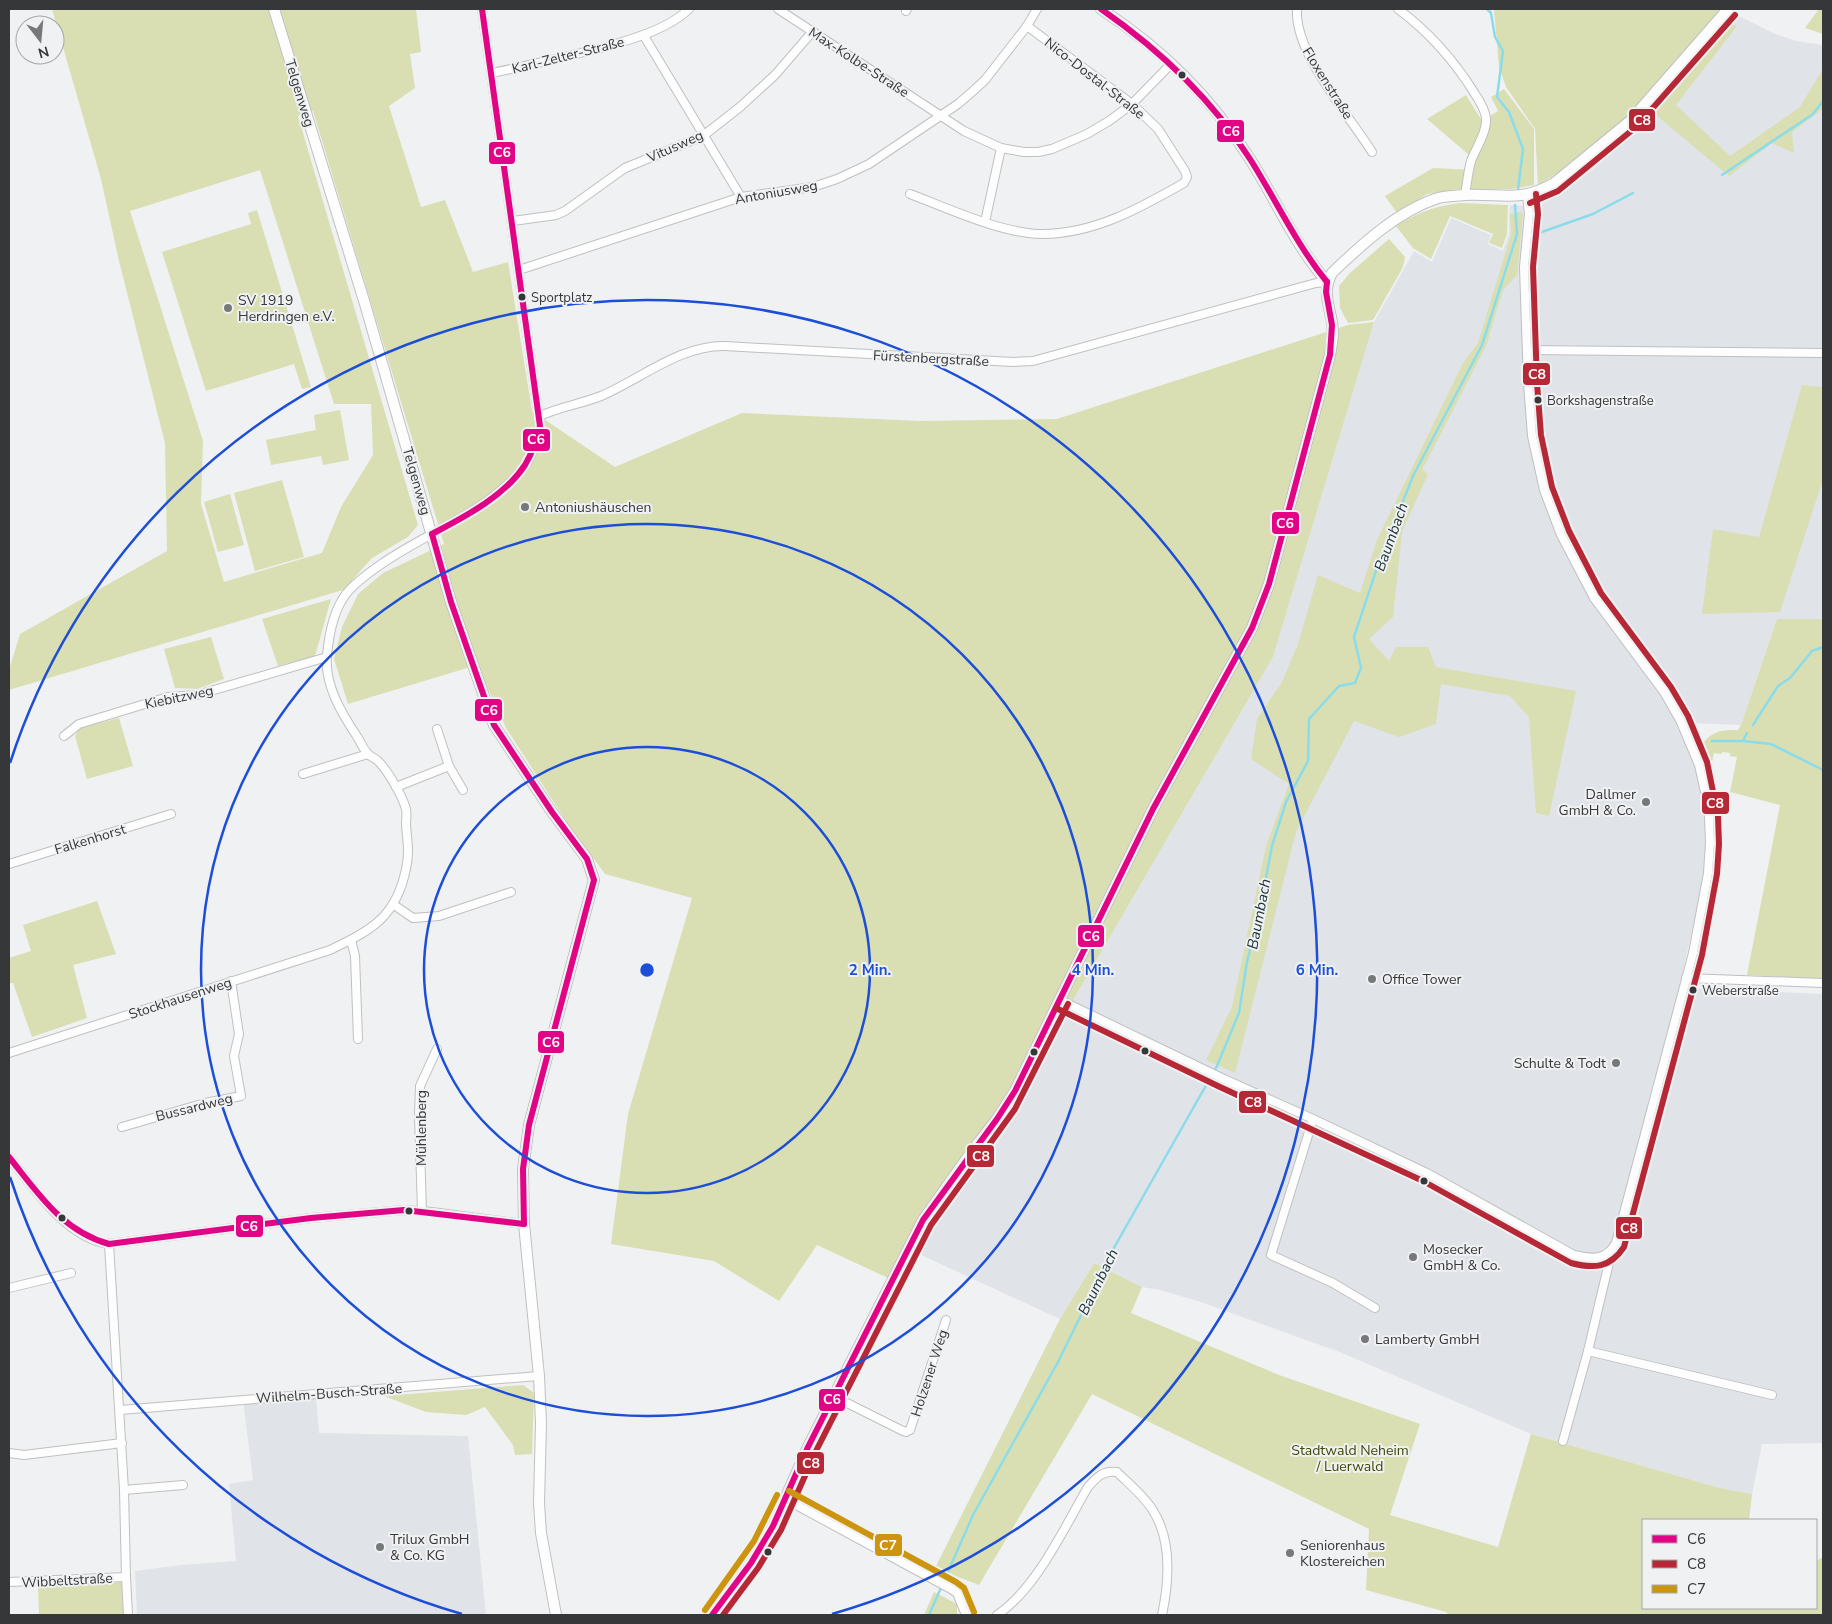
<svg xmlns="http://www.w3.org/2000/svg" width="1832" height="1624" font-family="'Nunito Sans',sans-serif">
  <rect width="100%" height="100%" fill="#f0f1f2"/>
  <!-- built -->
  <g fill="#e0e3e8">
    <polygon points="1741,17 1775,34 1796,41 1823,45 1823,619 1777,619 1741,725 1691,723 1676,726 1689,748 1700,785 1704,810 1706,842 1704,871 1699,900 1680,984 1691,988 1823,994 1823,1443 1762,1444 1752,1494 1720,1488 1531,1434 1342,1353 1201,1302 1160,1290 1142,1287 1094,1263 1060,1319 906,1248 1008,1112 1273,657 1374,322 1414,251 1432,262 1451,218 1491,235 1488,244 1503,251 1509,234 1509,214 1510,205 1527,206 1621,135 1690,62 1726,20"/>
    <polygon points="316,1397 319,1433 468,1436 486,1615 137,1615 135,1571 181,1565 236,1561 229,1484 253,1480 243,1400"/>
  </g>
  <!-- green -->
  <g fill="#d9dfb3" fill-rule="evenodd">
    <path d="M52,9H416L421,52L410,54L415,88L389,106L421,207L445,200L473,272L508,262L532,411L615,467L742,413L921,421L1057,419L1348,325L1374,322L1273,657L1008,1112L906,1248L888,1278L817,1245L779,1301L714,1261L611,1244L628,1114L692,898L605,874L566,821L506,728L477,665L348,704L334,659L342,627L358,594L383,573L444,544L313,111L298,116L418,525L408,537L372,558L354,578L346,589L9,690V670L20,634L167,551L165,443L119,261L101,179ZM260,170L334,404H371L373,455L341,507L322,553L224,582L201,504L203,441L130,211Z"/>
    <polygon points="1494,9 1723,9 1626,117 1586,153 1538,186 1535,129 1506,87 1499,67"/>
    <polygon points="1819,9 1823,9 1823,34 1805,28"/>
    <polygon points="1726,22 1737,26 1676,105 1730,156 1800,107 1823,69 1823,109 1792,132 1794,153 1772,143 1729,176 1650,110"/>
    <polygon points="1504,89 1534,129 1534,185 1512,189 1457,189 1427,194 1397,213 1385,196 1433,168 1474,170 1476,161 1427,119 1466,95 1482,121 1498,111 1491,97"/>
    <path d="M1461,203L1508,205L1507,234L1502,248L1489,243L1493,234L1450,216L1431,259L1413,248L1396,226C1419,212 1435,206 1461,203Z"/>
    <polygon points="257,210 311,387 302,389 294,364 206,391 162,252 251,224 248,213"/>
    <polygon points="1520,212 1523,214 1517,275 1503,290 1486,346 1422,470 1428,474 1402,532 1393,617 1369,639 1389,661 1396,647 1428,647 1436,667 1576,691 1549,816 1536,813 1529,717 1510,696 1441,684 1436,724 1399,737 1354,721 1296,832 1235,1073 1206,1060 1232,1007 1266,846 1289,784 1251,759 1257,719 1282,682 1298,644 1318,575 1360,593 1377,540 1463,363 1478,343 1511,234 1510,214"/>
    <polygon points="1389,239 1405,257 1403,267 1373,320 1348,323 1340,308 1339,286 1350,273"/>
    <polygon points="1802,385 1823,387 1823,479 1780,612 1702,614 1713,529 1759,537"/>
    <polygon points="340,410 349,460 323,465 321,456 271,465 266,440 316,430 314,415"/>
    <polygon points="282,480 304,557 255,571 234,493"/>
    <polygon points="230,494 244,545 218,552 204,502"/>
    <polygon points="331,599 315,656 278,666 262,619"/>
    <path d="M1777,619H1823V979L1747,975L1780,805L1730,792L1737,757L1730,756V753L1722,752V754L1714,753L1710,772L1704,750V742C1714,730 1723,730 1738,730L1741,725Z"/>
    <polygon points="211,637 224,679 197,689 175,688 164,649"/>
    <polygon points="119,718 133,766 87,779 75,736 80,728"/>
    <polygon points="97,901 116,954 73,965 87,1018 32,1037 13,983 9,983 9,958 31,951 23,925"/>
    <polygon points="1094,1263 1142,1287 1131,1313 1279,1375 1420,1424 1390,1515 1498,1547 1531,1434 1720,1488 1752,1494 1749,1520 1643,1520 1643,1608 1816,1608 1816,1561 1823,1557 1823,1615 1449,1615 1446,1612 1366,1590 1369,1529 1092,1394 979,1585 935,1568 1060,1319"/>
    <polygon points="523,1385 534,1393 532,1454 515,1455 513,1445 485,1407 466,1415 426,1412 384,1396"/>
    <polygon points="122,1582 124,1615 39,1615 38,1587"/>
    <polygon points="934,1592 957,1604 957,1615 924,1615"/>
  </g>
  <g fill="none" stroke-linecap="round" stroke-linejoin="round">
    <!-- stream -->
    <g stroke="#8bdcea" stroke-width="2.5">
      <polyline points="1487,9 1491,13 1495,37 1503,51 1497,97 1509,112 1523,149 1518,190"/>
      <polyline points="1722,175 1813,114 1823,101"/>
      <polyline points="1539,233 1593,214 1633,193"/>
      <polyline points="1753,725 1778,686 1790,678 1812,651 1823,647"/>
      <polyline points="1712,741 1743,741 1771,744 1823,770"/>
      <polyline points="1743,741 1747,733"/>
      <polyline points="929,1615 973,1515 1058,1362 1115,1246 1217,1066 1239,1013 1247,962 1260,909 1272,846 1286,802 1308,761 1309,719 1339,686 1355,683 1361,668 1354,637 1380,559 1413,476 1482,345 1517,234 1515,205"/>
    </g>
    <!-- street casing -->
    <g stroke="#bfc0c0" stroke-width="10">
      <g id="street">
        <polyline points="778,9 964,131 1001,148 1024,152 1038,152 1052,149 1087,134 1109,121 1132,104 1172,63"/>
        <path d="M1297,9C1294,53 1349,115 1372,152"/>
        <path d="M1398,9C1429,32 1454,60 1475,94C1479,100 1485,110 1486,118C1487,132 1476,148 1471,161C1468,172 1467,183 1465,195"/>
        <polyline points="906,11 907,9"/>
        <polyline points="644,36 741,197"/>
        <path d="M492,73C531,65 570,56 609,46C635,38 668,29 689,9"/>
        <path d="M910,194C947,208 1003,234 1042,234C1094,234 1140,208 1184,183L1187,177L1185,171L1158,129L1132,104L1027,26"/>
        <polyline points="513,221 556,215 565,211 625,168 703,136 740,107 775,75 813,31"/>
        <polyline points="985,222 1001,148"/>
        <polyline points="519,270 741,197 813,187 837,179 869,164 958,104 973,91 985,80 1027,26 1037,9"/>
        <polyline points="1527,350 1823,353"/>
        <path d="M540,416C559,407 581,404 601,396C641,379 680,345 725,346L1013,362L1033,361L1316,283L1327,282"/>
        <polyline points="437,729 449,766 463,790"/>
        <polyline points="64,736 79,724 168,697 197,695 327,657"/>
        <polyline points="303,774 368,754"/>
        <polyline points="396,787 449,766"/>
        <polyline points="9,864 171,814"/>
        <polyline points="394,905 413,918 439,916 511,892"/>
        <polyline points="351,940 355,956 358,1039"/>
        <polyline points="1686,978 1823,983"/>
        <path d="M1060,1000L1224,1079L1313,1119L1427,1173L1574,1255C1592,1259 1606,1261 1616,1243L1693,953L1708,873L1710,843L1709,817L1707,801L1699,765L1680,720L1664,692L1594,598L1561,535L1544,490L1532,436L1528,383L1524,267L1529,214L1527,195"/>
        <path d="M9,1053L330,950C372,930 396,917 406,869C410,850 407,843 406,824C406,820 407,814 406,809C402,795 388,771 378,761C375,758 371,757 368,754C364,750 361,743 358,738C342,714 324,685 327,655C329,634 333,611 346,594C353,585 370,572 380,565C424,534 482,514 518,474C531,461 536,443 540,426L482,9"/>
        <polyline points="1313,1119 1271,1255 1333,1283 1375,1308"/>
        <polyline points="122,1127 205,1103 241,1096 234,1056 239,1034 231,981"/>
        <path d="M9,1157C35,1189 66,1238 109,1244L311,1218L404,1210L432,1212L524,1224"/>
        <polyline points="422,1211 419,1116 420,1086 437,1049"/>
        <polyline points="109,1244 124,1490 126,1577 128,1615"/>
        <polyline points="9,1288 71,1273"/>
        <polyline points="1588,1351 1772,1395"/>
        <polyline points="833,1396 901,1430 906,1432 910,1430 946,1320"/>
        <polyline points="120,1410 539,1376"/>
        <polyline points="1563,1441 1588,1351 1612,1250"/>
        <polyline points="9,1453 24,1455 122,1443"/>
        <polyline points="124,1490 183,1485"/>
        <polyline points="785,1499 951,1589 957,1593 966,1615"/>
        <polyline points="9,1582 126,1577"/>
        <path d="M997,1615C1037,1588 1064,1528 1088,1487C1097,1477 1103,1470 1117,1472C1128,1483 1143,1495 1152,1509C1172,1539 1169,1582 1162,1615"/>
      </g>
    </g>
    <!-- secondary casing -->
    <g stroke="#bfc0c0" stroke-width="12">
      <g id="secondary">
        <polyline points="274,9 365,304 451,602 494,725 552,812 587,859 594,880 529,1125 523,1169 524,1224 539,1376 541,1423 539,1503 541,1533 556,1615"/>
        <path d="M1101,9C1163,50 1210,96 1250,159C1276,200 1295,245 1327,282"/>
        <path d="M712,1615L751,1563L773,1526L808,1447L923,1220L975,1147L997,1119L1015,1091L1153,809L1252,628L1269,584L1330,355C1332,344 1334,334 1332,323C1329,303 1322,292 1332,273C1362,244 1398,211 1438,198C1446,196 1456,196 1464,195C1501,193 1518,203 1553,184L1630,121L1728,9"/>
      </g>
    </g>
    <!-- street -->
    <use href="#street" stroke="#fdfdfd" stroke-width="8"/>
    <!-- secondary -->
    <use href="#secondary" stroke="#fdfdfd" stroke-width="10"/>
    <!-- bus-1 casing -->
    <g stroke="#eff1f3" stroke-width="10">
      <g id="bus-1">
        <path d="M1101,9C1160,50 1211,98 1250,159C1276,200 1296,244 1327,282"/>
        <polyline points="432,534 451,602 494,725 552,812 587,859 594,880 529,1125 523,1169 524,1224"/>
        <path d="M432,534C464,517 504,497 525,465C532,453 537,440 540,426L482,9"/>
        <path d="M9,1157C38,1193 62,1231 109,1244L311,1218L404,1210L524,1224"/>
        <polyline points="712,1615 751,1563 773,1526 808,1447 923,1220 997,1119 1015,1091 1153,809 1252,628 1269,584 1330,355 1332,325 1326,292 1327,282"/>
      </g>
    </g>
    <!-- bus-2 casing -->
    <g stroke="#eff1f3" stroke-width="10">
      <g id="bus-2">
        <polyline points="1530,203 1558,191 1636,127 1735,15"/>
        <path d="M1056,1008L1220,1087L1423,1181L1571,1263C1594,1269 1610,1268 1624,1247L1702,955L1717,874L1719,844L1718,816L1707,762L1688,716L1671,687L1601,593L1569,531L1552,487L1541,435L1537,383L1533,267L1538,214L1536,194"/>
        <polyline points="723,1615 758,1568 781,1530 816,1451 931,1225 1015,1109 1068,1004"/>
      </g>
    </g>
    <!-- bus-3 casing -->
    <g stroke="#eff1f3" stroke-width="10">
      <g id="bus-3">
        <polyline points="789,1491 956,1582 964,1588 974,1612"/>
        <polyline points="705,1610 754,1541 777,1495"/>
      </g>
    </g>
    <!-- bus-1 -->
    <use href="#bus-1" stroke="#e10585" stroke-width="6"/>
    <!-- bus-2 -->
    <use href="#bus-2" stroke="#b72836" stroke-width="6"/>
    <!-- bus-3 -->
    <use href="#bus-3" stroke="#cd950e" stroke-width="6"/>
  </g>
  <!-- distance rings -->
  <g fill="none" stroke="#1d4ed8" stroke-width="2.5">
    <circle cx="647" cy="970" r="223"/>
    <circle cx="647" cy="970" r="446"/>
    <path d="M462 1614A670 670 0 0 1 10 1177M10 763A670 670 0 1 1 832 1614"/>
  </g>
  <!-- markers -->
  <g fill="#363738" stroke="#eff1f3" stroke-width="2">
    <circle cx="1182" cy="75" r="4.5"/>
    <circle cx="522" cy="297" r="4.5"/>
    <circle cx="1538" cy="400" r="4.5"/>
    <circle cx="1693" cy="990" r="4.5"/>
    <circle cx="1145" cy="1051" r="4.5"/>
    <circle cx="1034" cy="1052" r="4.5"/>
    <circle cx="1424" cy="1181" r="4.5"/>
    <circle cx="409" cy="1211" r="4.5"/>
    <circle cx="62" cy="1218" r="4.5"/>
    <circle cx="768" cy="1552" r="4.5"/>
  </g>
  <g fill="#777879" stroke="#eff1f3" stroke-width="2">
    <circle cx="228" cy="308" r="5"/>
    <circle cx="525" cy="507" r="5"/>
    <circle cx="1646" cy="802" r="5"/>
    <circle cx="1372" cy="979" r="5"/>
    <circle cx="1616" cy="1063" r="5"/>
    <circle cx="1413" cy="1257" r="5"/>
    <circle cx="1365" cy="1339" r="5"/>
    <circle cx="380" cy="1547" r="5"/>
    <circle cx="1290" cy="1553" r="5"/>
  </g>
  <g text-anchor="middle" stroke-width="4" stroke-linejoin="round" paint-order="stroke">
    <!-- bus labels -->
    <g font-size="13" fill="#363738" stroke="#eff1f3" text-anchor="start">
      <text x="531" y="302">Sportplatz</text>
      <text x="1547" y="405">Borkshagenstraße</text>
      <text x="1702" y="995">Weberstraße</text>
    </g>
    <!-- street labels -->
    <g font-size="14" fill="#363738" stroke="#eff1f3">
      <text transform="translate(568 55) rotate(-14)" y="5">Karl-Zelter-Straße</text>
      <text transform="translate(859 62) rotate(33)" y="5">Max-Kolbe-Straße</text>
      <text transform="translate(1095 78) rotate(38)" y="5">Nico-Dostal-Straße</text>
      <text transform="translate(1328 83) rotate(58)" y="5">Floxenstraße</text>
      <text transform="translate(300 93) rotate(73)" y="5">Telgenweg</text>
      <text transform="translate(675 146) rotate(-24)" y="5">Vitusweg</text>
      <text transform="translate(776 192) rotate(-10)" y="5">Antoniusweg</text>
      <text transform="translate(931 358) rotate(3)" y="5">Fürstenbergstraße</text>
      <text transform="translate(417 481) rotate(74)" y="5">Telgenweg</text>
      <text transform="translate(179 697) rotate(-12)" y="5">Kiebitzweg</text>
      <text transform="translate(90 839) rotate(-17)" y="5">Falkenhorst</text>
      <text transform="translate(180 998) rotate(-18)" y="5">Stockhausenweg</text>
      <text transform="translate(194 1107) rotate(-14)" y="5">Bussardweg</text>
      <text transform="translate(421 1128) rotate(-90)" y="5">Mühlenberg</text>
      <text transform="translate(929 1373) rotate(-72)" y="5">Holzener Weg</text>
      <text transform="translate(329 1393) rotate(-4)" y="5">Wilhelm-Busch-Straße</text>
      <text transform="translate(67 1580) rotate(-3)" y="5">Wibbeltstraße</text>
    </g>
    <!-- poi labels -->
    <g font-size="14" fill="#363738" stroke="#eff1f3" text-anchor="start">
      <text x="238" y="305">SV 1919<tspan x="238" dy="16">Herdringen e.V.</tspan></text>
      <text x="535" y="512">Antoniushäuschen</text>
      <text x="1636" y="799" text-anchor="end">Dallmer<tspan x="1636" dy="16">GmbH &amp; Co.</tspan></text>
      <text x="1382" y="984">Office Tower</text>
      <text x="1606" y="1068" text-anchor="end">Schulte &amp; Todt</text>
      <text x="1423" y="1254">Mosecker<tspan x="1423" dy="16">GmbH &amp; Co.</tspan></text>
      <text x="1375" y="1344">Lamberty GmbH</text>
      <text x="390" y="1544">Trilux GmbH<tspan x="390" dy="16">&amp; Co. KG</tspan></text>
      <text x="1300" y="1550">Seniorenhaus<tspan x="1300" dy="16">Klostereichen</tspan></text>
    </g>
    <!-- park labels -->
    <g font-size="14" fill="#424706" stroke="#eff1f3">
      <text x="1350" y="1455">Stadtwald Neheim<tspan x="1350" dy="16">/ Luerwald</tspan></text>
    </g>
    <!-- water labels -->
    <g font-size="15" font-style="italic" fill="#1c3134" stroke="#eff1f3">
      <text transform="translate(1391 537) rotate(-70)" y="5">Baumbach</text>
      <text transform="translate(1259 914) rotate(-79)" y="5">Baumbach</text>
      <text transform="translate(1098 1282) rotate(-64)" y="5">Baumbach</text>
    </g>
  </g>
  <circle cx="647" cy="970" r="8" fill="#1d4ed8" stroke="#eff1f3" stroke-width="2.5"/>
  <g font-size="15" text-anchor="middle" font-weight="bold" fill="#1d4ed8" stroke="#eff1f3" stroke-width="4" stroke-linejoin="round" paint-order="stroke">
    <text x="870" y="975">2 Min.</text>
    <text x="1093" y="975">4 Min.</text>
    <text x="1317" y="975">6 Min.</text>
  </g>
  <g stroke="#eff1f3" stroke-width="2">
    <rect x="1628" y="108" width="28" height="24" rx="5" fill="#b72836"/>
    <rect x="1216" y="119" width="29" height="24" rx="5" fill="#e10585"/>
    <rect x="488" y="141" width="28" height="24" rx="5" fill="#e10585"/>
    <rect x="1522" y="362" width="29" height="24" rx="5" fill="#b72836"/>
    <rect x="522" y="428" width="29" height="24" rx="5" fill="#e10585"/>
    <rect x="1271" y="511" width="29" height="24" rx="5" fill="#e10585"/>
    <rect x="474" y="698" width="29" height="24" rx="5" fill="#e10585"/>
    <rect x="1701" y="791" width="29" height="24" rx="5" fill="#b72836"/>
    <rect x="1077" y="924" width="28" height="24" rx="5" fill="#e10585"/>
    <rect x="537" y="1030" width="28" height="24" rx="5" fill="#e10585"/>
    <rect x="1238" y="1090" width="29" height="24" rx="5" fill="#b72836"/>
    <rect x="966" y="1144" width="29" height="24" rx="5" fill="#b72836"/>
    <rect x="235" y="1214" width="29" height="24" rx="5" fill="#e10585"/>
    <rect x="1615" y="1216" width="28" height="24" rx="5" fill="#b72836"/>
    <rect x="818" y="1388" width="28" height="24" rx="5" fill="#e10585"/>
    <rect x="796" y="1451" width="29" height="24" rx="5" fill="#b72836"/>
    <rect x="874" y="1533" width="29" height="24" rx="5" fill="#cd950e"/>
  </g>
  <g font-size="14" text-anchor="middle" font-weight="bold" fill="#fff">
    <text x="1642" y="125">C8</text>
    <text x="1231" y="136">C6</text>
    <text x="502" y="157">C6</text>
    <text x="1537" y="379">C8</text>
    <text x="536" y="444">C6</text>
    <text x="1285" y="528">C6</text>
    <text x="489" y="715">C6</text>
    <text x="1715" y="808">C8</text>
    <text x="1091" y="941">C6</text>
    <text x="551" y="1047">C6</text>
    <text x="1253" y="1107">C8</text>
    <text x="981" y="1161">C8</text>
    <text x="249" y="1231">C6</text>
    <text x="1629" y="1233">C8</text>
    <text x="832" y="1404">C6</text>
    <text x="811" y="1468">C8</text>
    <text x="888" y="1550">C7</text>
  </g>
  <!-- border -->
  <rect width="1832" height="1624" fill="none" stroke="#363738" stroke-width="20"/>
  <!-- legend -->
  <rect x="1642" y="1519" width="175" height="90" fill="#eff1f3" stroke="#a5a7a8"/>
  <rect x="1652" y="1535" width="25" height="8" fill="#e10585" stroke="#a5a7a8"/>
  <text x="1687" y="1544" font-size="15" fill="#363738">C6</text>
  <rect x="1652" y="1560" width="25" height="8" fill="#b72836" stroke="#a5a7a8"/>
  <text x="1687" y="1569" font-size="15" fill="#363738">C8</text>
  <rect x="1652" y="1585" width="25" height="8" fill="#cd950e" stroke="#a5a7a8"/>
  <text x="1687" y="1594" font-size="15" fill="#363738">C7</text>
  <!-- north arrow -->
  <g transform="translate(40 40) rotate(164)"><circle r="24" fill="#eff1f3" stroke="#a5a7a8"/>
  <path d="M0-4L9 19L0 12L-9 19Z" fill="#777879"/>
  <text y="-8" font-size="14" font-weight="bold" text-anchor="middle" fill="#363738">N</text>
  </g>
</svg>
